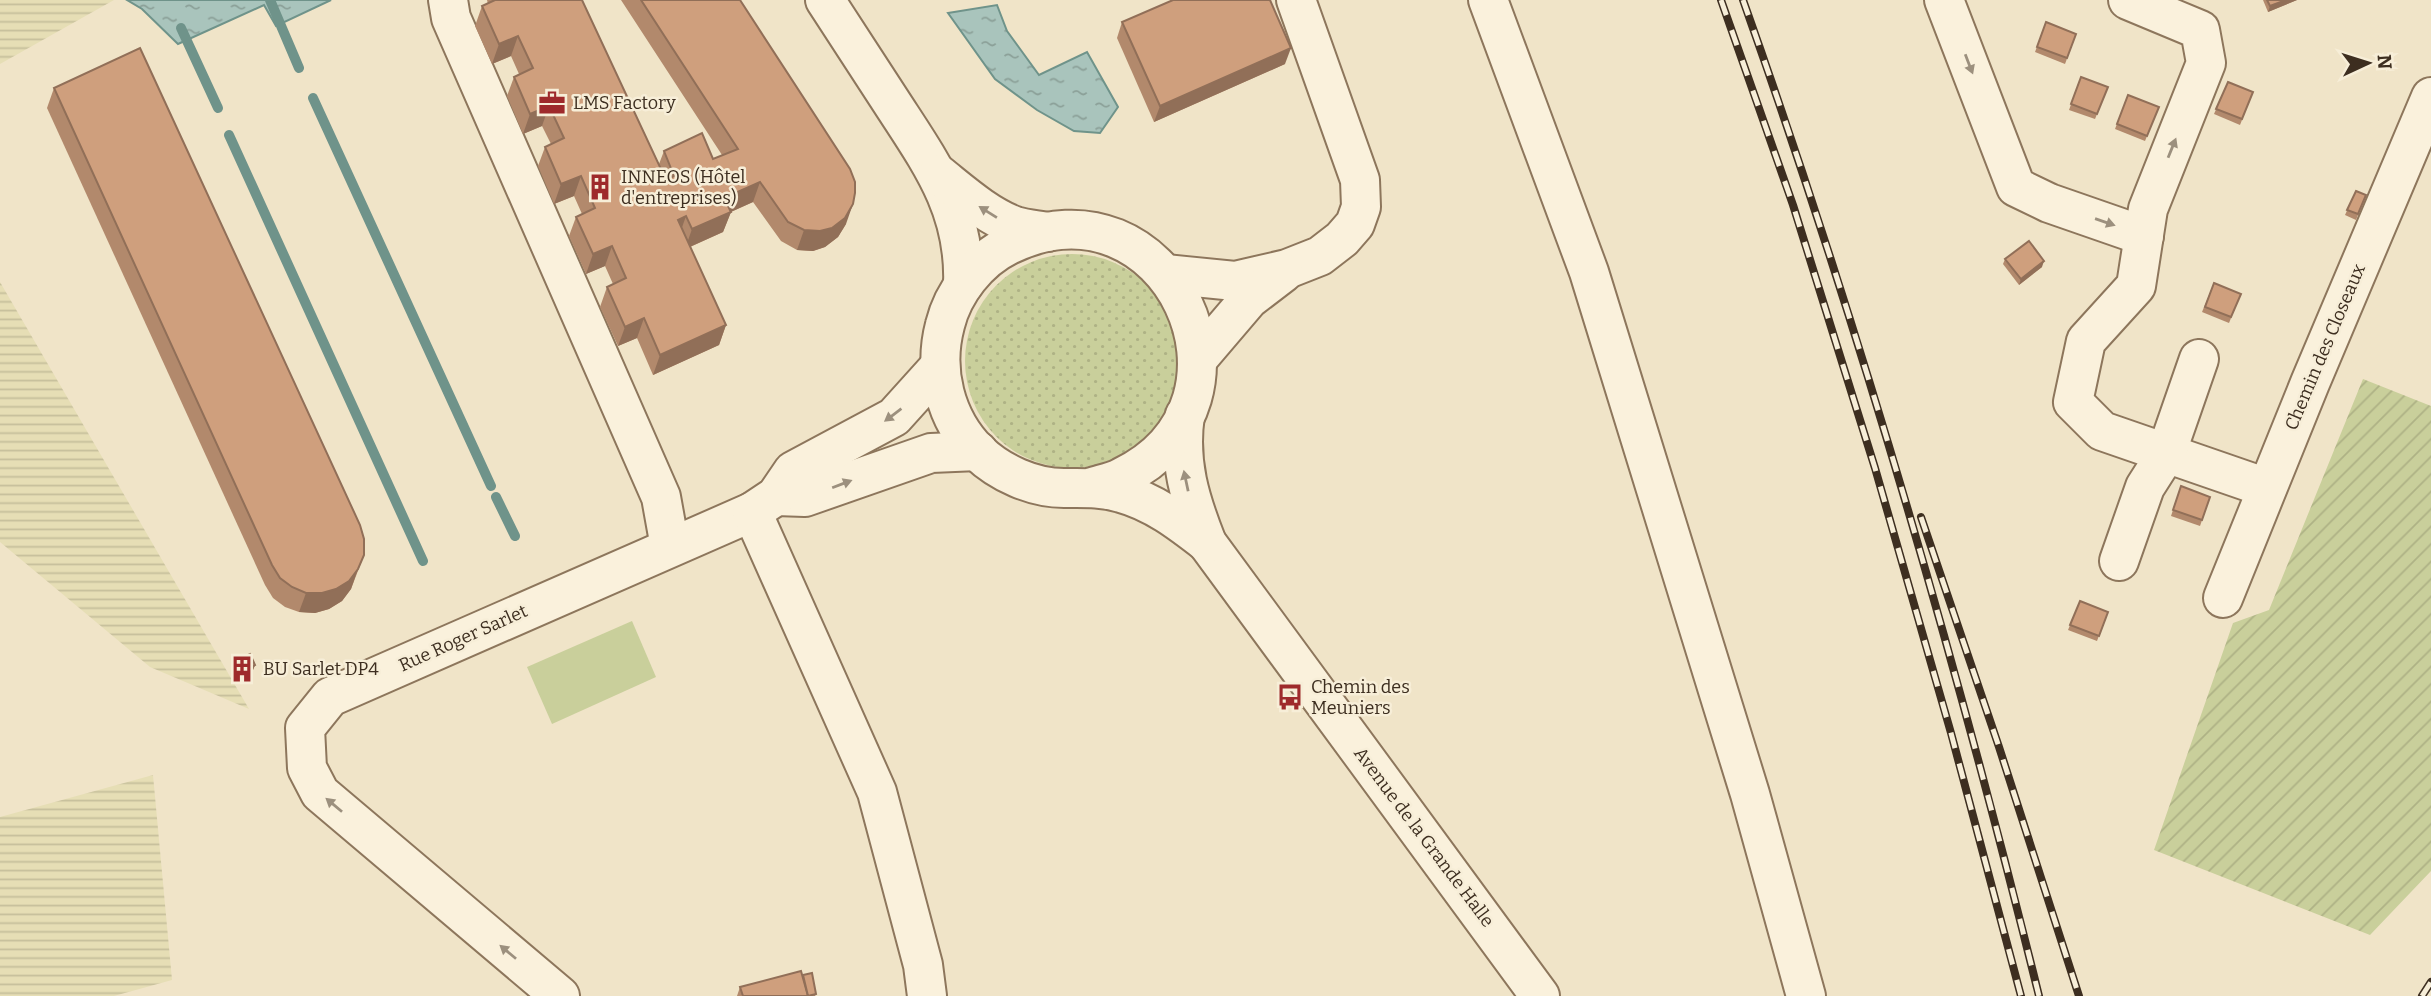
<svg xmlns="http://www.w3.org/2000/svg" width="2431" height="996" font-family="Bitter,serif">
  <defs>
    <pattern id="farmland-rules" width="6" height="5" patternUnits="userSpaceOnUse" patternTransform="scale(1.75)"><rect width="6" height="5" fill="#e6deb5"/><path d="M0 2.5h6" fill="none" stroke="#c6bf9b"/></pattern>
    <pattern id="grass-dots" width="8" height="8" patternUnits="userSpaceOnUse" patternTransform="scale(1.75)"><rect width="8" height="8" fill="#c9cf9b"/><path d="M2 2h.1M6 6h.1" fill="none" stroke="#aeb285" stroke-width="1.8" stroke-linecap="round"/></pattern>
    <pattern id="garden-furrows" width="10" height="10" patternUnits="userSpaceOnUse" patternTransform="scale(1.75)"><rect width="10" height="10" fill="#c9cf9b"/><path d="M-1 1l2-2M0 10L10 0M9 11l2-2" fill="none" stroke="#aeb285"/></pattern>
    <pattern id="water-ripples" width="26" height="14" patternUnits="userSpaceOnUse" patternTransform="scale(1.75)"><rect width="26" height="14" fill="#a9c4bc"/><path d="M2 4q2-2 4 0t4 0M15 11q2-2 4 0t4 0" fill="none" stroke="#8ba098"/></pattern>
  </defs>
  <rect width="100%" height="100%" fill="#f0e4c8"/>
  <!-- farmland -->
  <g fill="url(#farmland-rules)">
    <polygon points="0,0 114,0 0,64"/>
    <polygon points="0,282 249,709 150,667 0,542"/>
    <polygon points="153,775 172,980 114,996 0,996 0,817"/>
  </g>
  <!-- grass -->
  <circle fill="url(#grass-dots)" cx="1072" cy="361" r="107"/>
  <!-- garden -->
  <polygon fill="url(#garden-furrows)" points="2363,379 2431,406 2431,871 2370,935 2154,850 2233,623 2269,610"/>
  <!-- pitch -->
  <polygon fill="#c9cf9b" points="632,621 656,677 552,724 527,667"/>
  <!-- water -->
  <g fill="url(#water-ripples)" stroke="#6f938a" stroke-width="2">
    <polygon points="127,0 331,0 276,26 264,5 178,44 142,9"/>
    <polygon points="997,5 1007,31 1039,75 1087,52 1118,107 1100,133 1074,131 1037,110 995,79 948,13"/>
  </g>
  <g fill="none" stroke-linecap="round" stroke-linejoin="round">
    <!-- stream -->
    <g stroke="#6f938a" stroke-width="10">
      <polyline points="270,0 299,68"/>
      <polyline points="181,28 218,108"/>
      <polyline points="313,98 491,486"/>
      <polyline points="229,135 423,561"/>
      <polyline points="496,497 515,536"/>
    </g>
    <!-- minor casing -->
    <g stroke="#8d765c" stroke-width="42">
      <g id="minor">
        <polyline points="448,0 451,18 661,497 670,547"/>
        <path d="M825,0C847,34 870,69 892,103C931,163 966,210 963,285"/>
        <polyline points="1488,0 1589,272 1750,794 1806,996"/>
        <polyline points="1944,0 2016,187 2049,203 2144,236"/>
        <polyline points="2128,0 2200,30 2206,63 2148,209 2136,286 2086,341 2073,402 2102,431 2267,488"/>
        <path d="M938,174C962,193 986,215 1015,226C1025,229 1037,230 1048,232"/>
        <polyline points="1165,274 1235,281 1287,269 1320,256 1342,239 1355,224 1361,207 1360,180 1296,0"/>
        <polyline points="1197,360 1249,299 1283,273"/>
        <path d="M1185,415C1178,462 1190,500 1207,543L1540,996"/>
        <path d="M1092,487C1101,484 1113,482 1122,477C1277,402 1168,168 1009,245C978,260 953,292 945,325C933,370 945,419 978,452C1000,473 1033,488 1064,488C1084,488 1101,487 1121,493C1154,502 1180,522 1207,543"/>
        <polyline points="776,496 805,497 931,453 978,451"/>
        <polyline points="2119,561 2145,487 2166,454 2199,359"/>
        <polyline points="2223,598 2310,383 2431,97"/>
        <polyline points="560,996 320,793 307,768 305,728 330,697 752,512"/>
        <polyline points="927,996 923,965 877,792 752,512 776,496 793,471 894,417 940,366"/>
      </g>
    </g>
    <!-- minor -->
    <use href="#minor" stroke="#faf1dc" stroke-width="38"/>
    <!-- rail casing -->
    <g stroke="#3d2e20" stroke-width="8">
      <g id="rail">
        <polyline points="1721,0 1793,205 1875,468 1951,733 2021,996"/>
        <path d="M1743,0C1859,326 1956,660 2039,996"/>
        <polyline points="1921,517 1999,747 2079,996"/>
        <polyline points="2422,996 2431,982"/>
      </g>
    </g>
    <!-- rail -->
    <use href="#rail" stroke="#f7eed8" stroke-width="5" stroke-dasharray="16" stroke-linecap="butt"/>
  </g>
  <!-- wall -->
  <g fill="#b2896c">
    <polygon points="487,0 582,0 659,164 664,151 713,159 722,155 621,0 740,0 846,224 838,237 825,247 813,251 797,250 781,241 753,202 731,212 723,232 690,247 726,325 719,345 653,375 637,338 618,346 600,307 607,287 613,284 605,266 586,274 569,236 576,217 582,214 574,196 554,204 538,166 545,147 551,144 542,126 523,134 507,96 514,77 519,74 511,56 492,64 475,26 482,6 488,4"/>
    <polygon points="2263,0 2297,0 2268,12"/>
    <polygon points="1122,22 1285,64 1154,122 1117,38"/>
    <polygon points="2046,22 2076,34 2065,64 2035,52"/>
    <polygon points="2081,77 2108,87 2095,119 2069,110"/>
    <polygon points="2228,82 2253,92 2240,125 2214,114"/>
    <polygon points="54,88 364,555 351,589 342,601 329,609 315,613 299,612 285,607 273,598 265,585 47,108"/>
    <polygon points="2128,95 2159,107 2145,141 2115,129"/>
    <polygon points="2356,191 2366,195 2356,220 2345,215"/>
    <polygon points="2005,259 2042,267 2019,285 2003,264"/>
    <polygon points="2214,283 2241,294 2229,323 2202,312"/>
    <polygon points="2181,486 2210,497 2200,526 2171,516"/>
    <polygon points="2080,601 2108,612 2097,641 2068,630"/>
    <polygon points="233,662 255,665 253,670 236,678 231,667"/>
    <polygon points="803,975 816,994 815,996 737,996 740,987"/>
  </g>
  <!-- shaded-wall -->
  <g fill="#916f58">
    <polygon points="2286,0 2297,0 2268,12 2270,6"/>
    <polygon points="518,36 511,56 492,64 499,44"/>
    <polygon points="1291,48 1285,64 1154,122 1160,106"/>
    <polygon points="549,106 542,126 523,134 530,114"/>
    <polygon points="581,176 574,196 554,204 561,184"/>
    <polygon points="760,182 753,202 717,218 724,198"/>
    <polygon points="853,204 846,224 838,237 825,247 813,251 797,250 804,230"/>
    <polygon points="731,212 723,232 685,249 692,229"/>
    <polygon points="686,216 679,236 678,220"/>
    <polygon points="612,246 605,266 586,274 593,254"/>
    <polygon points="2044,261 2042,267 2019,285 2021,279"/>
    <polygon points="644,318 637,338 618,346 625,327"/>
    <polygon points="726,325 719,345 653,375 660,355"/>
    <polygon points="358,569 351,589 342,601 329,609 315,613 299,612 306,593"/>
    <polygon points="255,665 253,670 236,678 238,673"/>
  </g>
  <!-- building -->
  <g fill="#cf9f7d" stroke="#916f58" stroke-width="2">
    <polygon points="495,0 582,0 666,180 674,176 664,151 702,133 713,159 738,149 641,0 740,0 850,169 855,182 855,193 853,204 845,218 832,228 820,231 804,230 788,222 760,182 724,198 731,212 692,229 686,216 678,220 726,325 660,355 644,318 625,327 607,287 626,278 612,246 593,254 576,217 595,208 581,176 561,184 545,147 564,138 549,106 530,114 514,77 533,68 518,36 499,44 482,6"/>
    <polygon points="1173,0 1270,0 1291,48 1160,106 1122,22"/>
    <polygon points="2267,0 2286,0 2270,6"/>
    <polygon points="2046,22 2076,34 2067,58 2037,47"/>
    <polygon points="140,48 360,525 364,539 364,555 358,569 349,581 336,589 322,593 306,593 292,587 280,578 272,565 54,88"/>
    <polygon points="2081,77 2108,87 2097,114 2071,104"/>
    <polygon points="2228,82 2253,92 2242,119 2216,109"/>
    <polygon points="2128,95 2159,107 2147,136 2117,124"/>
    <polygon points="2356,191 2366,195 2358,214 2347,210"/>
    <polygon points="2029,241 2044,261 2021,279 2005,259"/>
    <polygon points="2214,283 2241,294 2231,317 2205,307"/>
    <polygon points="2181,486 2210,497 2202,520 2173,510"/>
    <polygon points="2080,601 2108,612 2099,636 2070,625"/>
    <polygon points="250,654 255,665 238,673 233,662"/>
    <polygon points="801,971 808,996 743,996 740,987"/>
    <polygon points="812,973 816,994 808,996 803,975"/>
  </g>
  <!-- one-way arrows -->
  <defs><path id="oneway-solid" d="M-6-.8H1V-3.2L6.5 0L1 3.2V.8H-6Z" transform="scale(1.75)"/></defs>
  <g fill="#9c907e">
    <use href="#oneway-solid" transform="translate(1969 64) rotate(69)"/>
    <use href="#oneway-solid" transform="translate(2172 148) rotate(-68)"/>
    <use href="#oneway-solid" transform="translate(988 212) rotate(-148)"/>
    <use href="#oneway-solid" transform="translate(2105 222) rotate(19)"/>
    <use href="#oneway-solid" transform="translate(893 415) rotate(143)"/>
    <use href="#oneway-solid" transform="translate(1186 481) rotate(-102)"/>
    <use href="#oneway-solid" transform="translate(842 484) rotate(-21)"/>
    <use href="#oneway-solid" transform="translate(334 805) rotate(-140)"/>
    <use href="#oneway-solid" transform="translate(508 952) rotate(-140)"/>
  </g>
  <!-- icons -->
  <defs>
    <g id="office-bare" transform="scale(2.1)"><path d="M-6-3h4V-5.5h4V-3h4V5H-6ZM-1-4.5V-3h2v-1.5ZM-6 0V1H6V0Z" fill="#9e2a2b" stroke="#f7eed8" stroke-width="2.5" paint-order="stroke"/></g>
    <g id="building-bare" transform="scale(2.1)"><path d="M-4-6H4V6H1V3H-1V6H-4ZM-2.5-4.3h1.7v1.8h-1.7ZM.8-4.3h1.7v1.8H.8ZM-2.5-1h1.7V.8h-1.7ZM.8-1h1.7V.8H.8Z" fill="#9e2a2b" stroke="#f7eed8" stroke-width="2.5" paint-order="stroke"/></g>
    <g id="bus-bare" transform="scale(2.1)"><path d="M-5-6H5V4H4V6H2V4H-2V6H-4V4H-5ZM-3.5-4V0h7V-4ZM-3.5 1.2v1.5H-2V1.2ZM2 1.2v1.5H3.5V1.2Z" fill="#9e2a2b" stroke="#f7eed8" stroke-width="2.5" paint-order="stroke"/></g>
  </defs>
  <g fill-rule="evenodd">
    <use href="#office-bare" x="552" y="103"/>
    <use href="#building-bare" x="600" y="187"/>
    <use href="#building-bare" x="242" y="669"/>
    <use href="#bus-bare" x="1290" y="697"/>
  </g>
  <g text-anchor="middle" stroke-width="5" stroke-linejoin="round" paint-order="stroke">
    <!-- poi labels -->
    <g font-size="18" fill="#3d2e20" stroke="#f7eed8" text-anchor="start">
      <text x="573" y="109">LMS Factory</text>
      <text x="621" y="183">INNEOS (Hôtel<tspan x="621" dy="21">d'entreprises)</tspan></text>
      <text x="263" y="675">BU Sarlet DP4</text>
      <text x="1311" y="693">Chemin des<tspan x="1311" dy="21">Meuniers</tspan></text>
    </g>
    <!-- street labels -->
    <g font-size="18" fill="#3d2e20" stroke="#f7eed8">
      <text transform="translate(2325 347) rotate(-67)" y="6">Chemin des Closeaux</text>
      <text transform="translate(463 638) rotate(-24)" y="6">Rue Roger Sarlet</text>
      <text transform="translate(1424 837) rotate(53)" y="6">Avenue de la Grande Halle</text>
    </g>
  </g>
  <!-- north arrow -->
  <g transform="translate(2368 63) rotate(86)" stroke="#f7eed8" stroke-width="5" paint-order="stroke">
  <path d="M0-5L12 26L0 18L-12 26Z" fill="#3d2e20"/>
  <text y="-10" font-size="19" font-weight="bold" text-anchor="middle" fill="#3d2e20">N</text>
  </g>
</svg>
